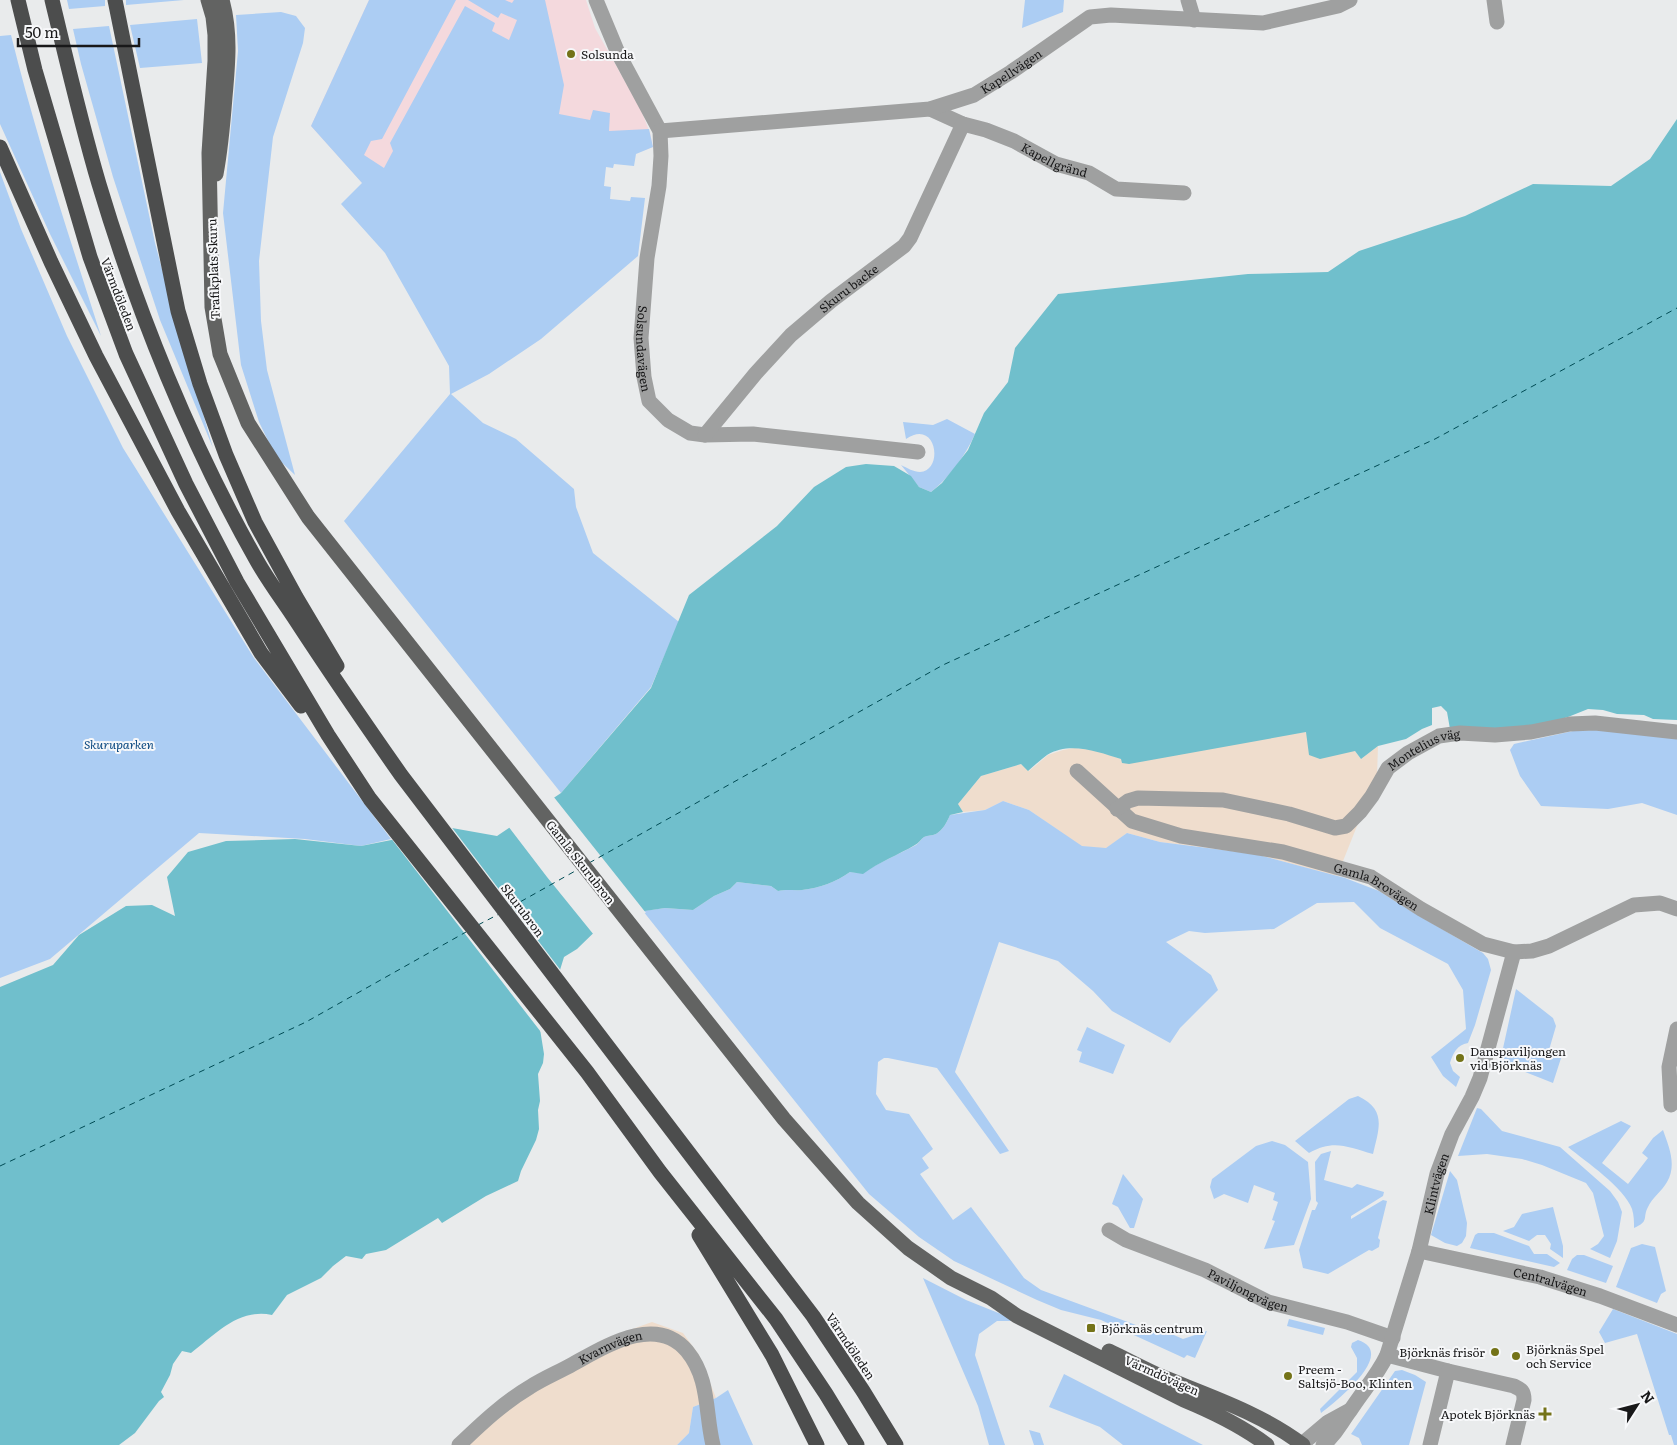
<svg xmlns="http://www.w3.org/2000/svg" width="1677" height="1445" font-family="Literata,serif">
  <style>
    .commercial { fill: #f4d9dd }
    .industrial { fill: #efddcd }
    .green { fill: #accdf3 }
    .water { fill: #70bfcc }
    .pier { fill: #e9ebec }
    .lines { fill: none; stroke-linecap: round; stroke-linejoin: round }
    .ferry { stroke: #004b54; stroke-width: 1; stroke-dasharray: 6 5; stroke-linecap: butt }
    .minor { stroke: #9fa0a0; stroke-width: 15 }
    .major { stroke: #626362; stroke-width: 15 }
    .highway { stroke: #4c4d4d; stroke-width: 15 }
    .poi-dot { fill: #747318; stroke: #f7f8fa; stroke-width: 2 }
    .labels { text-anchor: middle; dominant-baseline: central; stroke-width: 4; stroke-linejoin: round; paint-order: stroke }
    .poi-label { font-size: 12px; fill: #181819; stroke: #f7f8fa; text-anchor: start }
    .street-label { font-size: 12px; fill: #181819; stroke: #f7f8fa }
    .park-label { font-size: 12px; font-style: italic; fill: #0d4a82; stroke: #f7f8fa }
  </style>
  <rect width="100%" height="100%" fill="#e9ebec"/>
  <path class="commercial" d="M369,0H586L595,28L641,110L650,133L653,147L410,236L311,126Z"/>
  <path class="industrial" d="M1306,732L1355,751L1361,759L1378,746L1377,776L1337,876L1255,854L1160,842L1127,833L1106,849L1081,846L1029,810L1003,801L985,810L963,812L958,804L981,776L1021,764L1029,771L1048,755L1063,750L1074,748L1095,750L1121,759Z
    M652,1322L683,1333L699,1355L716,1398L693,1407L689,1433L677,1445H466L539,1374L610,1337Z"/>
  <path class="green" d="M67,0H105V6L69,9Z
    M126,0H184L126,5Z
    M369,0H456L382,139L371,141L364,155L384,168L393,151L390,143L465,6L495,23L492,31L509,40L517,20L501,13L498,18L468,0H505L512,3L514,0H545L564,85L559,114L590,120L593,110L610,113L609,131L649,129L653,147L636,154L634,166L614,164L613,168L606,167L604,186L611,187L610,199L630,201L631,197L645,198L638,256L541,339L489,374L451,394L483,423L516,439L574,489L576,507L593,553L679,622L651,687L561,793L344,521L450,394L449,366L385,253L341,204L362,183L311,126Z
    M1025,0H1064L1063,12L1022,28Z
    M281,12L296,16L305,28L303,43L273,137L259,261L261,321L267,370L295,475L276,457L259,422L241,365L223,213L238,51L236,15Z
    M197,19L202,63L140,68L130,25Z
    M109,26L155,243L173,310L213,448L160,320L113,177L81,64L73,29Z
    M11,35C36,136 69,236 101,336L50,234L0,124V36Z
    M0,172L21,229L67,336L123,448L254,658L391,839L361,846L305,839L199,833L50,959L0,978Z
    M947,419L975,434C965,456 950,477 931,492L919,487L901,465C907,468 914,472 920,472C944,471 937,418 906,439L903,422L933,425Z
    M1613,729L1677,736V815L1642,803L1608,809L1541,806L1520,776L1510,750L1514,744L1573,731Z
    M1003,801L1029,810L1082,846L1106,848L1127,833L1160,842L1255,854L1345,878L1379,891L1404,907L1483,953L1488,959L1491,970L1475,1025L1468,1043C1457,1045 1453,1053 1450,1063L1453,1071L1460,1077L1456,1087L1443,1076L1431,1057L1466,1029L1463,990L1448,964L1380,928L1354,902L1317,903L1274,929L1205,933L1189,931L1166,942L1211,975L1218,990L1180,1028L1170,1043L1112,1011L1093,991L1058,961L999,942L955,1072L1009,1151L1000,1154L937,1068L888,1058H884L878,1062L876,1094L886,1110L909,1114L933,1149L922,1158L929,1168L920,1174L953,1220L971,1207L1024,1278L1041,1290L1155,1332L1160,1329L1183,1339L1207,1331L1195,1358L1187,1355L1184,1358L1101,1320L1061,1310L1037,1300L954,1261L919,1237L869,1194L643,911L665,908L693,910L714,896L730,889L737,882L771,886L778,891C788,889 794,891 802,890C820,888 836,882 850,872L863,873C879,862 898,855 916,845C919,843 921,839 924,837C928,835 932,836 936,834C943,830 947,822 950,815L985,810Z
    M1516,989L1553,1018L1556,1026L1549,1050L1562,1055L1553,1083L1500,1062Z
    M1087,1027L1125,1045L1113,1074L1079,1062L1082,1052L1077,1050Z
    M1358,1096C1387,1110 1379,1128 1373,1154C1347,1147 1334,1139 1309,1153L1295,1141L1349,1099Z
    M1477,1108L1481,1109L1502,1131L1560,1147L1610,1191L1618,1202L1622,1212L1617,1241L1610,1258L1590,1249L1598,1244L1604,1236L1593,1193L1586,1183L1542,1165L1522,1159L1487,1154L1458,1156Z
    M1621,1121L1631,1126L1602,1163L1628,1184L1648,1158L1642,1153L1653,1138L1663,1130C1669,1147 1677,1165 1667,1182C1662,1191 1652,1198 1648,1207C1642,1218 1650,1221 1634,1228C1634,1222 1634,1215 1632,1209C1624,1187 1586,1162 1568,1147Z
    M1272,1141L1285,1145L1308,1162L1311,1199L1294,1245L1264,1249L1275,1221L1272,1220L1278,1202L1273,1200L1275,1193L1254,1185L1248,1203L1224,1194L1214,1199L1210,1187L1212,1179L1256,1146Z
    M1331,1151L1324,1180L1352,1188L1357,1184L1384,1192L1383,1196L1351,1216V1219L1383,1200L1387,1201L1378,1238L1380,1240L1379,1247L1372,1251L1369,1250L1328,1274L1303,1268L1299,1250L1312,1210H1315L1318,1203L1316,1201L1315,1162L1321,1154Z
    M1450,1171L1457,1180L1467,1223L1466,1236L1462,1243L1457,1246L1445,1243L1431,1235Z
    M1123,1174L1143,1199L1134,1228H1130L1118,1207L1112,1204Z
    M1553,1207L1563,1246V1258L1550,1249L1551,1244L1545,1235H1537L1529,1241L1503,1231L1514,1227L1522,1214Z
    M1478,1233H1494L1529,1246L1534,1254H1547L1560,1263L1554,1267L1470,1248L1475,1235Z
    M1642,1244L1655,1247L1666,1291L1661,1294L1657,1303L1616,1287L1631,1248Z
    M1577,1255H1584L1613,1266L1606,1283L1567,1270L1572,1259Z
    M923,1278L966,1300L1006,1316L1013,1321H997L979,1334L975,1355L1005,1445H989L978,1406Z
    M1613,1309L1677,1334V1445H1674L1671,1435H1669L1637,1334L1605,1343L1599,1332Z
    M1289,1319L1325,1328L1323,1335L1287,1326Z
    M1358,1340C1398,1353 1335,1402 1321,1413L1320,1409L1357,1372V1358L1351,1347L1352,1343Z
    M1402,1370L1415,1375L1426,1382L1409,1445H1362L1359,1438L1351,1434L1395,1371Z
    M1064,1374L1203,1445H1123L1100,1427L1049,1407Z
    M728,1390L753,1445H677L689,1433L693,1407L716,1398Z
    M1029,1430L1040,1433L1044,1445H1034Z"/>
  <path class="water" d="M1677,119V720L1653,719L1644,715L1617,714L1603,710L1588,709L1568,717L1526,730L1450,729L1447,712L1441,706L1432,708V725L1422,729L1406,739L1378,746L1361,759L1355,751L1320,759L1309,755L1306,732L1129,764L1122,763L1121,759C1098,752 1070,741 1047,755C1040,760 1034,766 1028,771L1021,764L981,776L958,804L963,812L950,815C947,822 943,830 936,834C932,836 928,835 924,837C921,839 919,843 915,845C898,855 879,862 863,874L850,872C836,882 820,888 802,890C794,891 788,889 778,891L771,886L737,882L730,889L714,896L693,910L665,908L611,916L577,949L564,957L552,996L546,1004L540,1029L544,1054L543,1063L538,1074L540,1101L538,1110L539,1129L536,1140L521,1171L518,1181L486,1196L442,1223L438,1218L386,1250L366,1254L362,1259L346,1256L333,1266L321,1278L287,1295L272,1315C238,1308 215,1335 191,1353L182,1351L173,1364L170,1375L161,1392L164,1397L159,1401L135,1433L119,1445H0V987L53,965L79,935L126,906L152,905L175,916L167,877L188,852L226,841L295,839L361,846L452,828L497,836L561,793L651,688L689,595L777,526L814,487L846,467L866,464L894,466L911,476L919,487L931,492L942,483L968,450L984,413L1008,382L1015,348L1058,294L1248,274L1328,272L1359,251L1465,216L1533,184L1611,186L1650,159Z"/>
  <path class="pier" d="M553,796L646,913L612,919L594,935L547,877L508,826Z
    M450,825L562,972L554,997L542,1016L544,1036L390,837Z"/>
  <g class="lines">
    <path class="ferry" d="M589,863L943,665L1435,439L1677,308
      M511,907L577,870
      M478,925L499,914
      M0,1166L306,1022L466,932"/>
    <g class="minor">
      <path id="s1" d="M596,0L618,53L660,131L661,156L659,186L647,258L641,338L644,377L649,401L668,420L690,433L705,435L753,434L918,452"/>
      <path d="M1188,0L1194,20"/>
      <path d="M1494,0L1497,22"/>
      <path id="s2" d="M930,109L963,124L986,130L1014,141L1056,164L1089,173L1116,189L1184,193"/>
      <path id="s3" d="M660,131L930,109L974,95L1011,72L1090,17L1111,15L1263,23L1338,6L1350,0"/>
      <path id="s4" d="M705,435L756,373L791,335L831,301L904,246L910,238L963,124"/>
      <path id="s5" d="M1077,771L1132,821L1181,836L1283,852L1371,877L1421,909L1483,944L1514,952L1532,951L1549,946L1634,905L1660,903L1677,909"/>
      <path id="s6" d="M1117,809L1128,801L1138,798L1223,800L1289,814L1335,828L1346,826L1360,812L1372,796L1388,768L1408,753L1439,736L1460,733L1495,735L1531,732L1570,724L1595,723L1677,732"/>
      <path d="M1671,1105L1669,1067L1677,1029"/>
      <path id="s7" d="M1109,1230L1126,1240L1205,1270L1268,1302L1347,1322L1393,1338"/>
      <path id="s8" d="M1419,1251L1540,1277L1600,1296L1677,1325"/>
      <path d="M1387,1355L1448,1371"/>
      <path d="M1302,1444L1328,1422L1350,1410"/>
      <path id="s9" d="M459,1445C481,1424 503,1403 530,1387C544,1378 559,1372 573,1364C606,1346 656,1314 687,1351C710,1379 705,1413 713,1445"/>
      <path id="s10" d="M1323,1445C1337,1434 1340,1424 1350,1411C1362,1392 1377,1376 1387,1355L1419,1251L1437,1174L1452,1134L1472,1097L1480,1078L1514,952"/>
      <path d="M1430,1445L1448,1371L1514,1386C1522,1390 1524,1391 1524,1400L1513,1445"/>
    </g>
    <path class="major" d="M208,0L213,17L215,35V61L209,153L212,307L220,354L248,423L308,517L784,1119L858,1203L908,1248L951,1278L991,1298L1017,1316L1184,1400C1213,1412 1242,1426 1267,1445
      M216,174C221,148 223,123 225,97C228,64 231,32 222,0
      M1109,1351C1128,1360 1146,1370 1165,1378C1212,1397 1262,1414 1303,1445"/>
    <path class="highway" d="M18,0L35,70L90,257L126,354L186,484L237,582L328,735L370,799L587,1072L660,1172L776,1319L826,1394L857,1445
      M52,0C67,62 81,123 99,184C137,311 191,445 257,561C269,582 284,602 297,622C331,674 366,725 401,775L813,1316L863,1391L896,1445
      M115,0L178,311L200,384L226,455L255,522L296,597L337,666
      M0,147L51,262L96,356L178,511L261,653L301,706
      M699,1235L772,1355L817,1445"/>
  </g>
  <g class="poi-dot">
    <circle cx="571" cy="54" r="5"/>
    <circle cx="1460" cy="1058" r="5"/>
    <rect x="1086" y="1323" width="10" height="10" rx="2.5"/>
    <circle cx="1495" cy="1352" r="5"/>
    <circle cx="1516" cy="1356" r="5"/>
    <circle cx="1288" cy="1376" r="5"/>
    <path d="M1542.5 1406.5h5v5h5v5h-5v5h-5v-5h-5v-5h5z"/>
  </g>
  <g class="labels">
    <g class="poi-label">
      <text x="581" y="54">Solsunda</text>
      <text x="1470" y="1051">Danspaviljongen<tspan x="1470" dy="14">vid Björknäs</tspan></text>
      <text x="1101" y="1328">Björknäs centrum</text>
      <text x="1526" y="1349">Björknäs Spel<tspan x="1526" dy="14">och Service</tspan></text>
      <text x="1485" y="1352" text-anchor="end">Björknäs frisör</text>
      <text x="1298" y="1369">Preem -<tspan x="1298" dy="14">Saltsjö-Boo, Klinten</tspan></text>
      <text x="1535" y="1414" text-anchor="end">Apotek Björknäs</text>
    </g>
    <g class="street-label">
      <text stroke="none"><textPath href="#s3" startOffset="361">Kapellvägen</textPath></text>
      <text stroke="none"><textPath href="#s2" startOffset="135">Kapellgränd</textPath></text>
      <text transform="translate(213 269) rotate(-92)">Trafikplats Skuru</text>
      <text stroke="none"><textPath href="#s4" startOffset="206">Skuru backe</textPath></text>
      <text transform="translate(119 294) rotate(69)">Värmdöleden</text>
      <text stroke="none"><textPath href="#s1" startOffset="365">Solsundavägen</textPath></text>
      <text stroke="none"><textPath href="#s6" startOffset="349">Montelius väg</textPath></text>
      <text transform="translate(581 862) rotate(52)">Gamla Skurubron</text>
      <text stroke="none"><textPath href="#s5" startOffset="329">Gamla Brovägen</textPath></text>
      <text transform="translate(523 910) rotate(53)">Skurubron</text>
      <text stroke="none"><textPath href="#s10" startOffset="289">Klintvägen</textPath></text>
      <text stroke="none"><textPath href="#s8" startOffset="135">Centralvägen</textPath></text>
      <text stroke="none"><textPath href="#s7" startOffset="152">Paviljongvägen</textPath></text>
      <text transform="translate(851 1346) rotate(56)">Värmdöleden</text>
      <text stroke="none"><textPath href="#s9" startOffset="182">Kvarnvägen</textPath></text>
      <text transform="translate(1162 1375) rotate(24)">Värmdövägen</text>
    </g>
    <g class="park-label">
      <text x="119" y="744">Skuruparken</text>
    </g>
  </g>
  <g transform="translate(1637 1405) rotate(54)" stroke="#f7f8fa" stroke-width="4" paint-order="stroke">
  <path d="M0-4L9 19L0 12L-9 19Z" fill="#181819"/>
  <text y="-8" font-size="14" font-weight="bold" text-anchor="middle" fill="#181819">N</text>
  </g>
  <path d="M18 38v8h121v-8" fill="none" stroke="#181819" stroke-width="2.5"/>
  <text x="25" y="38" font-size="15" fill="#181819" stroke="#f7f8fa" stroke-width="4" paint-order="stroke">50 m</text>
</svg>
